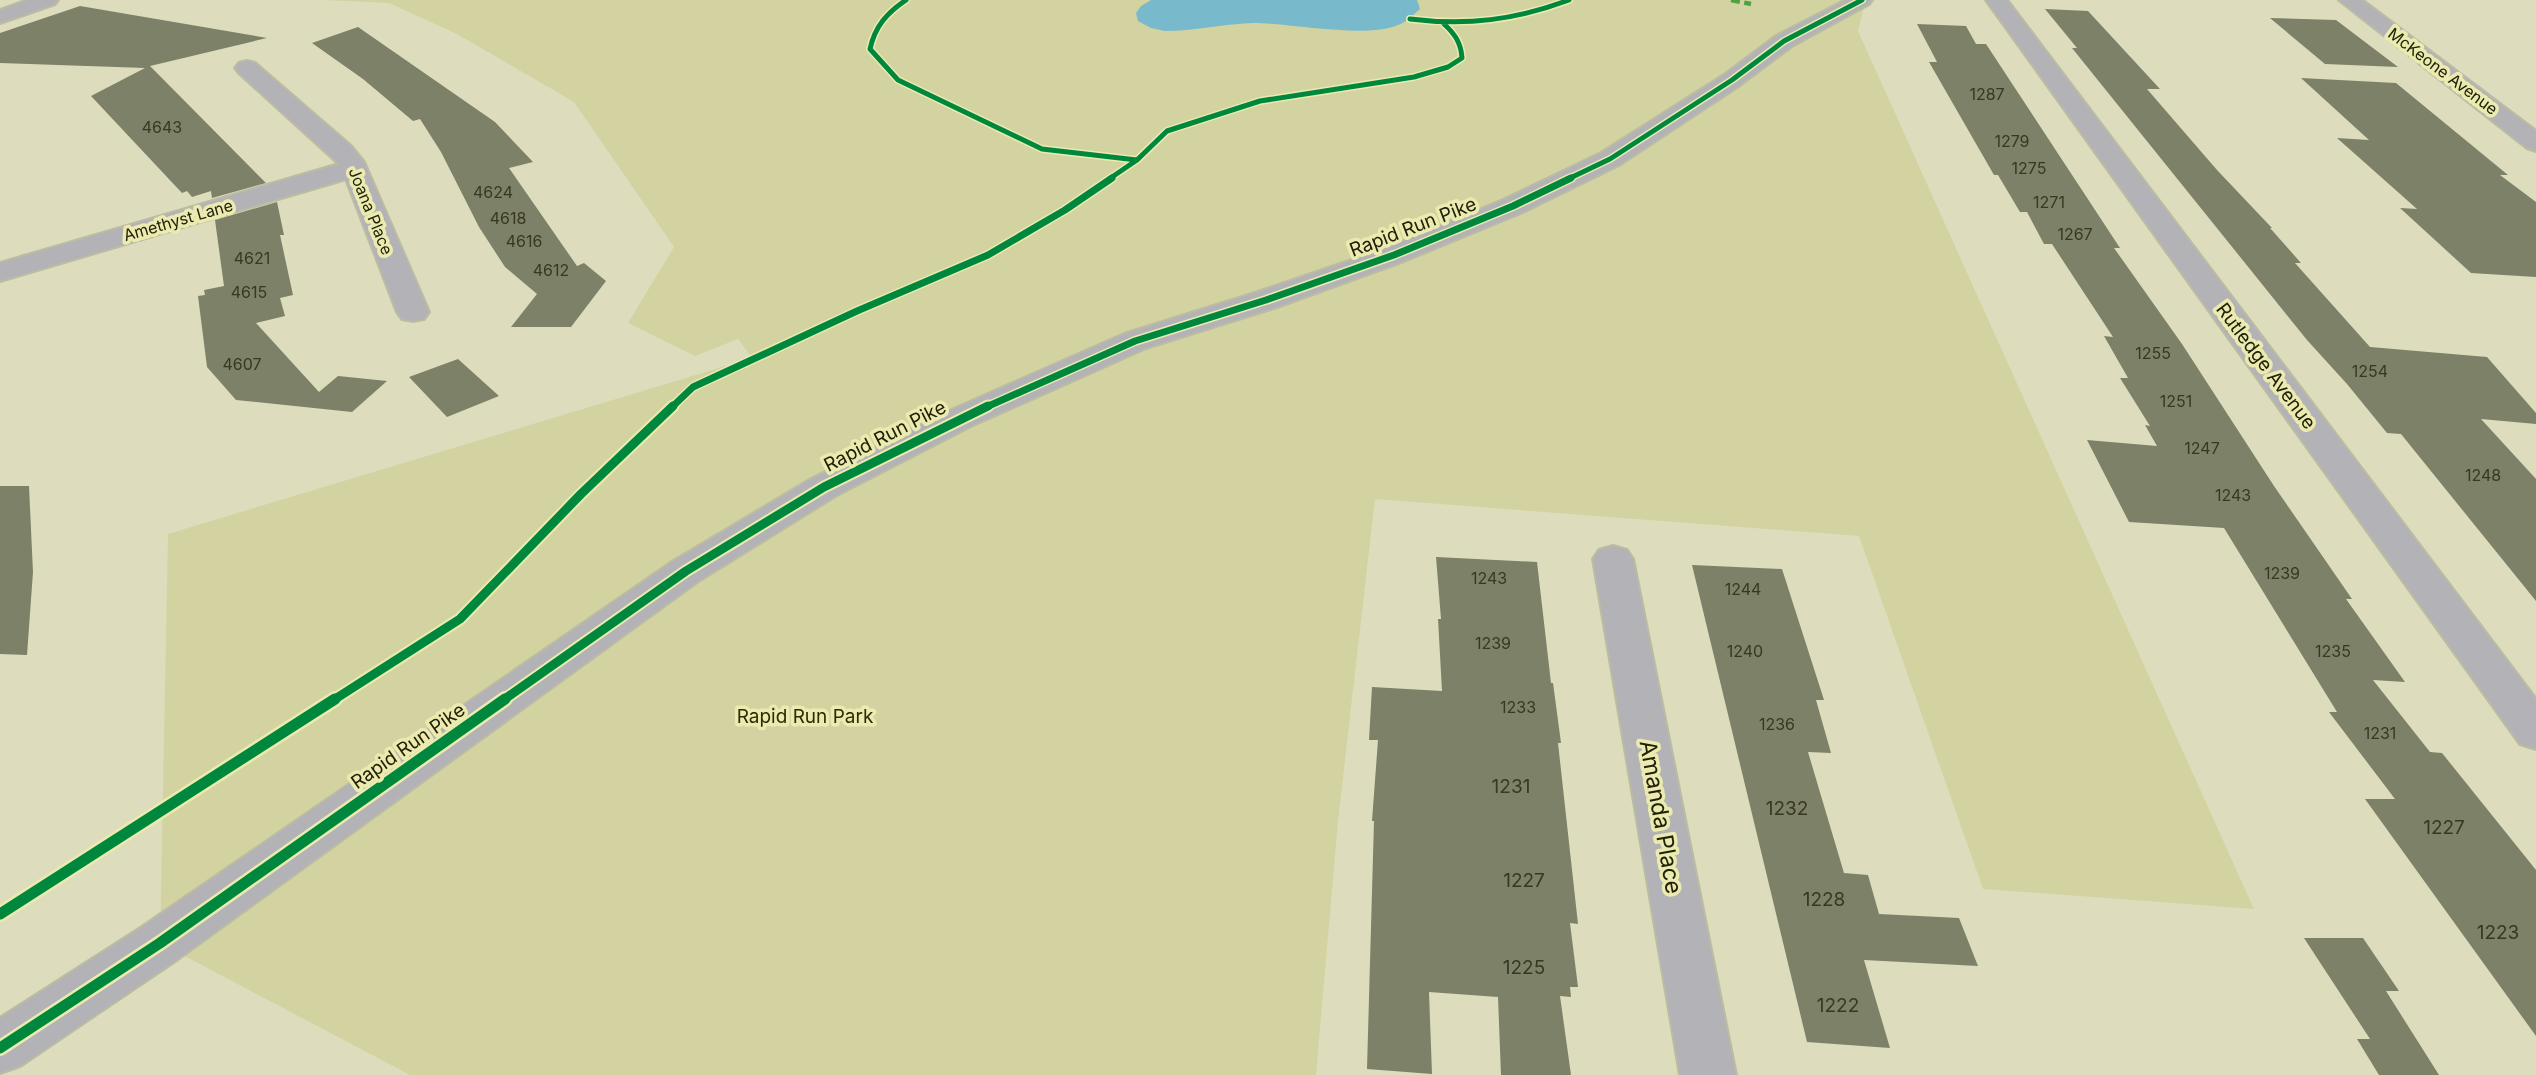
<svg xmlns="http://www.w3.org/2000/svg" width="2536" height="1075" font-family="Inter,sans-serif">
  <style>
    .green { fill: #d3d3a1 }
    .water { fill: #78bacc }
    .building { fill: #7d8168 }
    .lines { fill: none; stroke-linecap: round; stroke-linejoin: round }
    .minor-casing { stroke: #bcbca3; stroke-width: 4 }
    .tertiary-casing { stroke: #bcbca3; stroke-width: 4 }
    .minor { fill: #b3b2b7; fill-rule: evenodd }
    .tertiary { fill: #b3b2b7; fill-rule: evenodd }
    .quiet { stroke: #50a23e; stroke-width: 4.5; stroke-dasharray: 9 4.5; stroke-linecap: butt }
    .cycleway-far3-casing { stroke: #ebebaf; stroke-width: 8 }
    .cycleway-far2-casing { stroke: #ebebaf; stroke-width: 10 }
    .cycleway-far1-casing { stroke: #ebebaf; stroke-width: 13 }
    .cycleway-casing { stroke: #ebebaf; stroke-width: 16 }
    .cycleway-far3 { stroke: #00873e; stroke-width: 5 }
    .cycleway-far2 { stroke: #00873e; stroke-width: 7 }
    .cycleway-far1 { stroke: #00873e; stroke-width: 9 }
    .cycleway { stroke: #00873e; stroke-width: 11 }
    .labels { text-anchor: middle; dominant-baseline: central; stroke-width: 7; stroke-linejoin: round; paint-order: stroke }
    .far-street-label { font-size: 16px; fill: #212009; stroke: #ebebaf }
    .number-label { font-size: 16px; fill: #383821 }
    .street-label { font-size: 19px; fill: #212009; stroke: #ebebaf }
    .park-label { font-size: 19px; fill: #2c2b06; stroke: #ebebaf }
    .near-number-label { font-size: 19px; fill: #383821 }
    .near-street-label { font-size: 23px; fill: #212009; stroke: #ebebaf }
  </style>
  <rect width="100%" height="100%" fill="#ddddbd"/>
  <path class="green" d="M320,0H1866L1858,31L2254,909L1983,889L1859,536L1375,499L1338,821L1316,1075H410L160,943L168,534L752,358L738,339L695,356L628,323L674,247L574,102L457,34L389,3Z"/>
  <path class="water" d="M1151,0H1417L1420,9C1413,15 1407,22 1398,25C1365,39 1290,23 1252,23C1222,24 1194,31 1165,31L1151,28L1138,21L1136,13L1141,6Z"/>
  <path class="building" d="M80,6L267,38L150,66L266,183L212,198L211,191L192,197L187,191L182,193L91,96L145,68L0,63V33Z
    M2045,9L2088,11L2160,89H2147L2217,170L2272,228H2270L2301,263H2295L2370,347L2487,357L2536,413V424L2481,419L2536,479V601L2401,434L2387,433L2347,384L2307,340L2072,48H2077Z
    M2270,18L2336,20L2398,67L2325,64Z
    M1917,24L1966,26L1976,44H1986L2120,248H2114L2182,344L2274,486L2352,599H2346L2405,682L2373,680L2430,752L2442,753L2536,870V1036L2365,799H2395L2329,712H2337L2224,528L2129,522L2087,440L2157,446L2145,425L2150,426L2120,378H2128L2104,336L2113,337L2052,244H2044L2027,212H2020L1998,175H1994L1929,62H1937Z
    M358,27L495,122L533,162L509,168L577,266L584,263L606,281L571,327H511L537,294L505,267L479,227L441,152L420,119L413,121L363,79L312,43Z
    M2301,78L2396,83L2508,175H2500L2536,202V277L2471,273L2400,208L2417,209L2337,138L2369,140Z
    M277,202L284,235H280L293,295L280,298L285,316L256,323L319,392L338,376L387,381L352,412L236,400L207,367L198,296L205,295L204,290L224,286L215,220Z
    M458,359L499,396L447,417L409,377Z
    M0,486H29L33,572L27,655L0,654Z
    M1436,557L1537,562L1551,683H1553L1561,743H1558L1578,924L1570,923L1578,987H1570L1571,997L1560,996L1571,1075H1501L1498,997L1429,992L1432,1074L1367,1069L1374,821H1372L1378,740H1369L1372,687L1442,691L1438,619H1441Z
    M1692,565L1782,569L1824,700H1816L1831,753L1808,752L1844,873L1868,875L1879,914L1959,918L1978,966L1864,960L1890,1048L1807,1042Z
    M2304,938H2363L2399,991H2386L2439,1075H2379L2357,1039H2370Z"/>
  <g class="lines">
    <g class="minor-casing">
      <path id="minor" d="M28,0H58L55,4L0,23V10Z
        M1986,0H2007L2536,699V749L2520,744Z
        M2339,0H2362L2536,131V151L2527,148Z
        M247,61L255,63L351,146L364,162L429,312L424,319L413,321L402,319L397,312L346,179L0,281V263L339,164L239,73L235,68L239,63Z
        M1613,546L1627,550L1633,559L1736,1075H1680L1593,559L1599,550Z"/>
    </g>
    <g class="tertiary-casing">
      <path id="tertiary" d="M1846,0H1872L1869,4L1792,46L1740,85L1619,165L1523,212L1404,261L1277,307L1146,348L971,426L837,495L700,580L178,959L20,1066L0,1073V1018L142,927L672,562L811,479L947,412L1124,334L1255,293L1384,249L1503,200L1601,153L1724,75L1776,36Z"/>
    </g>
    <use href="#minor" class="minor"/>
    <use href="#tertiary" class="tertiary"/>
    <path class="quiet" d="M1731,0L1751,4"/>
    <g class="cycleway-far3-casing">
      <path id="cycleway-far3" d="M906,0C887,13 875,26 870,49L898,80L1042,149L1137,160
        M1410,19C1466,26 1516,20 1569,0
        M1109,179L1137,160L1167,131L1260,101L1414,77L1448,67L1462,58C1461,43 1455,34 1444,24
        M1568,179L1610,159L1732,80L1784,41L1862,0"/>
    </g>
    <g class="cycleway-far2-casing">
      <path id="cycleway-far2" d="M671,408L693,387L857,311L988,255L1065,210L1112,178
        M984,408L1135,341L1266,300L1394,255L1513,206L1571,178"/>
    </g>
    <g class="cycleway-far1-casing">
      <path id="cycleway-far1" d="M332,701L460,619L581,494L673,406
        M502,701L686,571L824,487L988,406"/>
    </g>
    <g class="cycleway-casing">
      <path id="cycleway" d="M0,914L335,699
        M0,1048L160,943L505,699"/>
    </g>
    <use href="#cycleway-far3" class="cycleway-far3"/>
    <use href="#cycleway-far2" class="cycleway-far2"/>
    <use href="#cycleway-far1" class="cycleway-far1"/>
    <use href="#cycleway" class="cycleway"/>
  </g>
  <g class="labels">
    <g class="far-street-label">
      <text transform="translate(2443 71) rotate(37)">McKeone Avenue</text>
      <text transform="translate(371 211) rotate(68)">Joana Place</text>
      <text transform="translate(178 220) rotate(-16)">Amethyst Lane</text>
    </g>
    <g class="number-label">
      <text x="1987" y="94">1287</text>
      <text x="162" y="127">4643</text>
      <text x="2012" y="141">1279</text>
      <text x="2029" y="168">1275</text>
      <text x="493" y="192">4624</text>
      <text x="2049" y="202">1271</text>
      <text x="508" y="218">4618</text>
      <text x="2075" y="234">1267</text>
      <text x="524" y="241">4616</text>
      <text x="252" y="258">4621</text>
      <text x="551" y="270">4612</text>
      <text x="249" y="292">4615</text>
      <text x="2153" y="353">1255</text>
      <text x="242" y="364">4607</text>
      <text x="2370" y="371">1254</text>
      <text x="2176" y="401">1251</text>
      <text x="2202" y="448">1247</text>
      <text x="2483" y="475">1248</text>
      <text x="2233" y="495">1243</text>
      <text x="2282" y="573">1239</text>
      <text x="1489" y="578">1243</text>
      <text x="1743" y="589">1244</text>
      <text x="1493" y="643">1239</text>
      <text x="1745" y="651">1240</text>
      <text x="2333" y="651">1235</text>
      <text x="1518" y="707">1233</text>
      <text x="1777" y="724">1236</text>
      <text x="2380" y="733">1231</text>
    </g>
    <g class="street-label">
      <text transform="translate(1413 227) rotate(-21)">Rapid Run Pike</text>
      <text transform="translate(2266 366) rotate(53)">Rutledge Avenue</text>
      <text transform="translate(885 436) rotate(-27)">Rapid Run Pike</text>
      <text transform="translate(408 746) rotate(-35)">Rapid Run Pike</text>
    </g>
    <g class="park-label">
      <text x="805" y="716">Rapid Run Park</text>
    </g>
    <g class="near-number-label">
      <text x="1511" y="786">1231</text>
      <text x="1787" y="808">1232</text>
      <text x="2444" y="827">1227</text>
      <text x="1524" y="880">1227</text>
      <text x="1824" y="899">1228</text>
      <text x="2498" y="932">1223</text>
      <text x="1524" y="967">1225</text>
      <text x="1838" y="1005">1222</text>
    </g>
    <g class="near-street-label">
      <text transform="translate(1661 817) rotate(80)">Amanda Place</text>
    </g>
  </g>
</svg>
